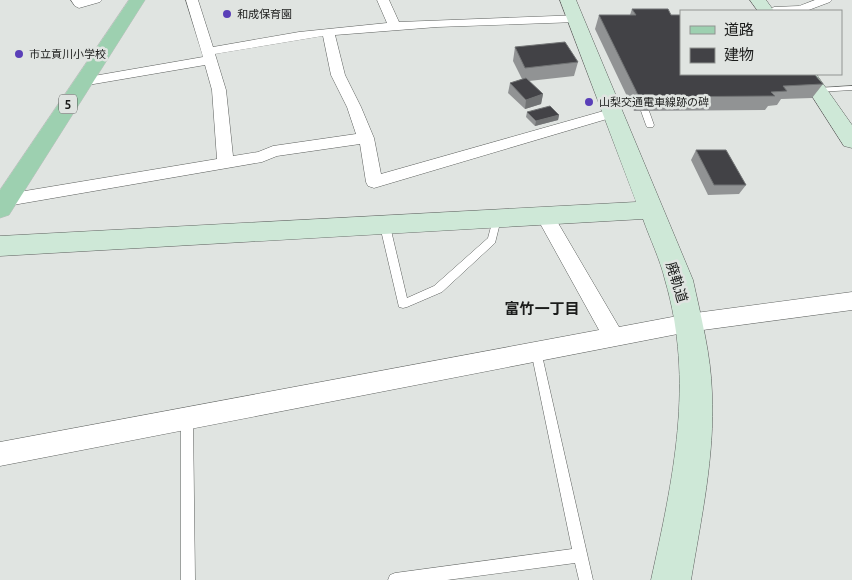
<svg xmlns="http://www.w3.org/2000/svg" width="852" height="580" font-family="Ubuntu,'Noto Sans JP',sans-serif">
  <style>
    .lines { fill: none; stroke-linecap: round; stroke-linejoin: round }
    .lane-casing { stroke: #5d605e; stroke-width: 1 }
    .street-casing { stroke: #5d605e; stroke-width: 1 }
    .secondary-casing { stroke: #5d605e; stroke-width: 1 }
    .primary-casing { stroke: #bfbfbf; stroke-width: 1 }
    .lane { fill: #fff; fill-rule: evenodd }
    .street { fill: #fff; fill-rule: evenodd }
    .secondary { fill: #cee8d7; fill-rule: evenodd }
    .primary { fill: #9dd0b0; fill-rule: evenodd }
    .wall { fill: #919394 }
    .shaded-wall { fill: #717374 }
    .building { fill: #424246; stroke: #717374 }
    .poi-dot { fill: #5a3fb8; stroke: #e0e4e1; stroke-width: 2 }
    .labels { text-anchor: middle; dominant-baseline: central; stroke-width: 5; stroke-linejoin: round; paint-order: stroke }
    .far-poi-label { font-size: 11px; fill: #1b1c1b; stroke: #e0e4e1; text-anchor: start }
    .shield { fill: #e0e4e1; stroke: #565856; stroke-width: 1 }
    .shield-label { font-size: 12px; font-weight: bold; fill: #1b1c1b }
    .street-label { font-size: 14px; fill: #1b1c1b; stroke: #e0e4e1 }
    .neighbourhood-label { font-size: 15px; font-weight: bold; fill: #1b1c1b; stroke: #e0e4e1 }
  </style>
  <rect width="100%" height="100%" fill="#e0e4e1"/>
  <g class="lines">
    <g class="lane-casing">
      <path id="lane" d="M852,86V90L818,92L814,90L818,88Z
        M642,109H645L649,111L654,125L653,127H647L646,125L641,111Z
        M497,216L501,219L495,243L442,292L407,307L403,308L399,307L380,226L382,224H388L390,226L407,298L434,286L488,238L493,219Z
        M536,346L540,348L541,351L593,580H579L575,563L447,580H388L390,575L395,573L572,549L531,351L532,348Z
        M187,412L191,414L193,418L195,580H181V418L183,414Z"/>
    </g>
    <g class="street-casing">
      <path id="street" d="M71,0H102L100,2L79,8L75,6Z
        M186,0H198L213,47L299,32L387,23L377,0H389L399,22L581,15L583,18L581,21L577,22L437,27L335,35L345,75L361,107L374,138L381,174L607,110H617L619,113L617,116L374,188L368,186L366,182L360,144L277,156L262,162L7,206L1,204V196L7,194L217,159L212,90L205,65L82,86L75,82L82,78L203,57ZM323,36L331,75L347,107L356,134L273,146L258,152L233,156L226,90L215,54Z
        M815,0H832L830,2L806,11H768L774,7L799,6Z
        M545,209L551,211L619,327L688,314L852,292V310L688,332L0,466V442L599,330L536,216L539,211Z"/>
    </g>
    <g class="secondary-casing">
      <path id="secondary" d="M560,0H576L693,280C701,317 711,355 712,393C715,456 701,519 691,580H651C673,479 695,382 665,280C660,259 650,239 643,219L0,256V236L636,202Z
        M750,0H766L774,11H758Z
        M798,74H816L852,125V148L844,146Z"/>
    </g>
    <g class="primary-casing">
      <path id="primary" d="M129,0H145L9,215L0,218V190Z"/>
    </g>
    <use href="#lane" class="lane"/>
    <use href="#street" class="street"/>
    <use href="#secondary" class="secondary"/>
    <use href="#primary" class="primary"/>
  </g>
  <path class="wall" d="M632,9L671,15L823,84L812,98L781,99L777,105L768,106L765,110L634,111L595,29L599,15H630Z
    M515,47L578,62L574,76L529,81L543,94L541,104L525,109L508,93L510,83L522,79L513,61Z
    M527,112L559,115L558,120L535,126L526,117Z
    M696,150L746,185L739,194L708,195L691,160Z"/>
  <path class="shaded-wall" d="M543,94L541,104L525,109L526,100Z
    M559,115L558,120L535,126L536,121Z"/>
  <path class="building" d="M632,9H668L671,15H681V74H814L823,84L783,86L787,91L771,92L775,96L639,97L599,15H636Z
    M565,42L578,62L525,68L515,47Z
    M526,78L543,94L526,100L510,83Z
    M550,106L559,115L536,121L527,112Z
    M696,150H726L746,185H714Z"/>
  <g class="poi-dot">
    <circle cx="227" cy="14" r="5"/>
    <circle cx="19" cy="54" r="5"/>
    <circle cx="589" cy="102" r="5"/>
  </g>
  <g class="labels">
    <g class="far-poi-label">
      <text x="237" y="14">和成保育園</text>
      <text x="29" y="54">市立貢川小学校</text>
      <text x="599" y="102">山梨交通電車線跡の碑</text>
    </g>
    <rect class="shield" x="59" y="94.5" width="18" height="19" rx="4"/>
    <g class="shield-label">
      <text x="68" y="104">5</text>
    </g>
    <g class="street-label">
      <text transform="translate(677 282) rotate(73)">廃軌道</text>
    </g>
    <g class="neighbourhood-label">
      <text x="542" y="308">富竹一丁目</text>
    </g>
  </g>
  <rect x="680" y="10" width="162" height="65" fill="#e0e4e1" stroke="#919492"/>
  <rect x="690" y="26" width="25" height="8" fill="#9dd0b0" stroke="#919492"/>
  <text x="724" y="35" font-size="15" fill="#1b1c1b">道路</text>
  <rect x="690" y="48" width="25" height="15" fill="#424246" stroke="#919492"/>
  <text x="724" y="60" font-size="15" fill="#1b1c1b">建物</text>
</svg>
